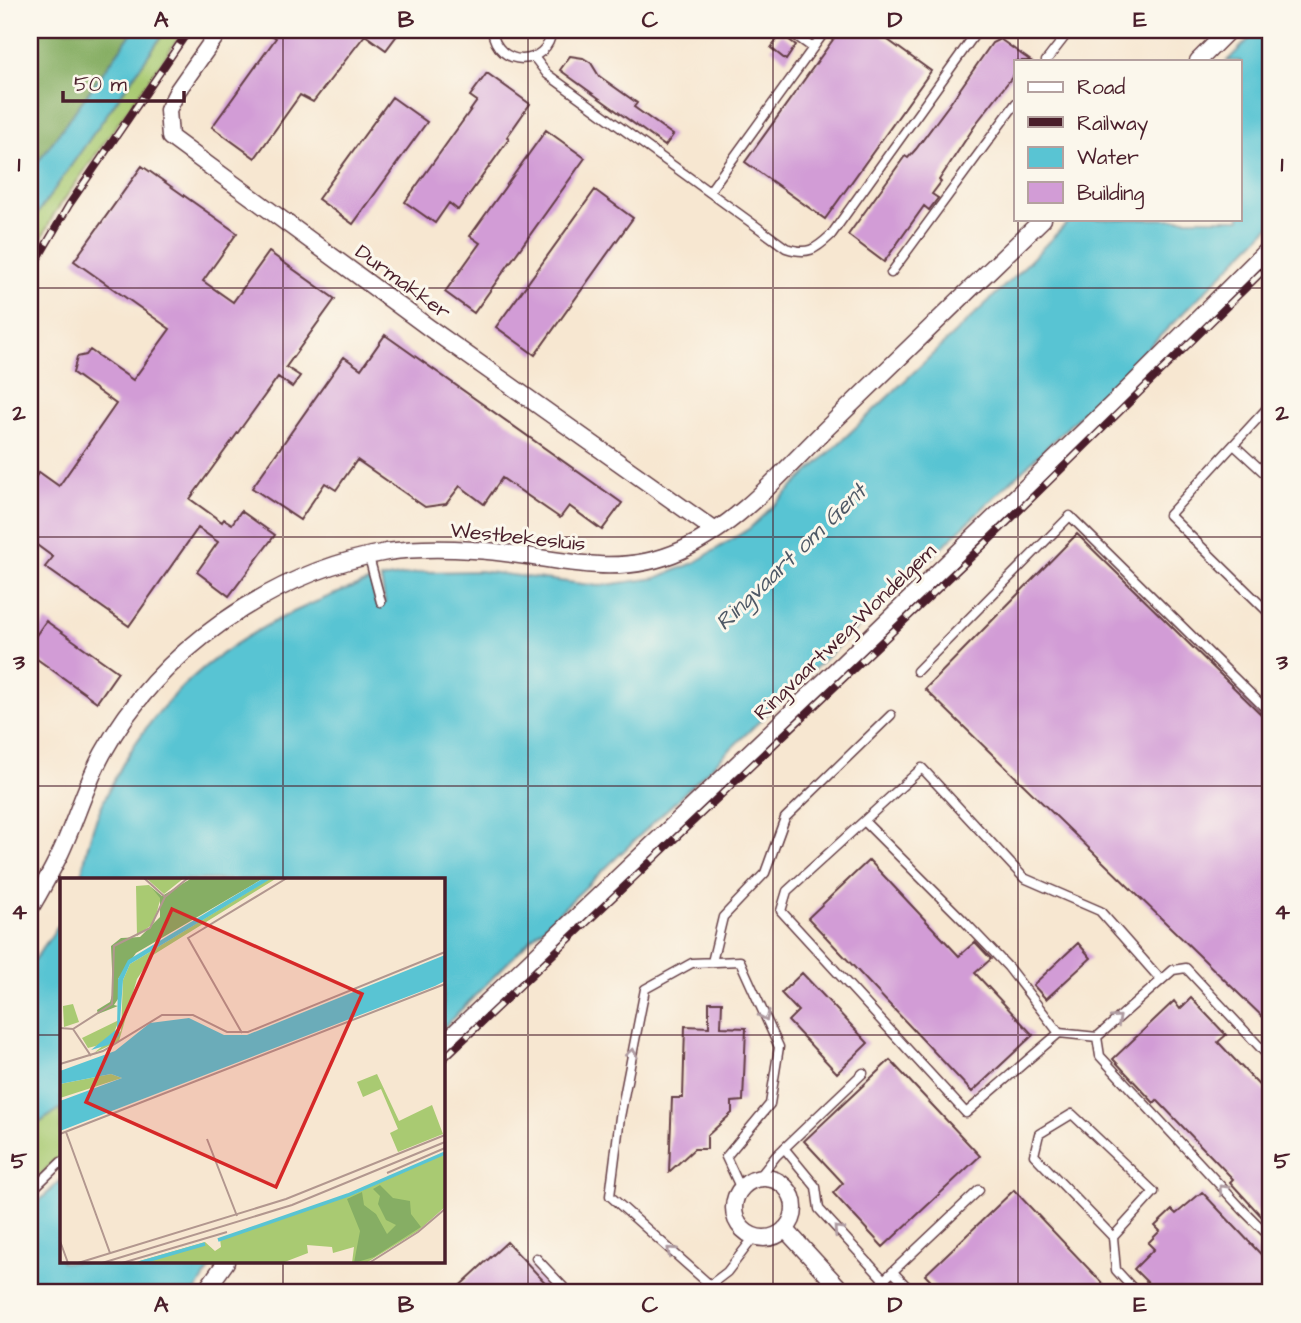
<svg xmlns="http://www.w3.org/2000/svg" width="1301" height="1323" font-family="'Architects Daughter',sans-serif">
  <style>
    .green { fill: #a9ca72; stroke: #7a744e; stroke-width: 2 }
    .forest { fill: #86ae64; stroke: #686648; stroke-width: 2 }
    .water { fill: #59c4d3; stroke: #52727f; stroke-width: 2 }
    .building { fill: #d29cd6 }
    .lines { fill: none; stroke-linecap: round; stroke-linejoin: round }
    .lane-casing { stroke: #643d44; stroke-width: 11 }
    .street-casing { stroke: #643d44; stroke-width: 19 }
    .lane { stroke: #fff; stroke-width: 8 }
    .street { stroke: #fff; stroke-width: 16 }
    .rail-casing { stroke: #4a1f2b; stroke-width: 8 }
    .rail { stroke: #fbf7ec; stroke-width: 5; stroke-dasharray: 16; stroke-linecap: butt }
    .oneway { stroke: #ae9aa0 }
    .grid { fill: none; stroke: #4a1f2b; stroke-width: 2; stroke-opacity: 0.55 }
    .labels { text-anchor: middle; dominant-baseline: central; stroke-width: 6; stroke-linejoin: round; paint-order: stroke }
    .street-label { font-size: 21px; fill: #4a1f2b; stroke: #fbf7ec }
    .water-label { font-size: 23px; font-style: italic; fill: #4f5966; stroke: #fbf7ec }
    .inset-river { fill: none; stroke: #59c4d3; stroke-width: 3.5 }
    .inset-road { fill: none; stroke: #b2978f; stroke-width: 2 }
    .view { fill: #d62828; fill-opacity: 0.15; stroke: #d62828; stroke-width: 3.5 }
    .inset-edge { fill: none; stroke: #4a1f2b; stroke-width: 3.5 }
    .neatline { fill: none; stroke: #4a1f2b; stroke-width: 2.5 }
    .grid-label { font-size: 23px; text-anchor: middle; font-weight: bold; fill: #4a1f2b }
  </style>
  <rect width="100%" height="100%" fill="#fbf7ec"/>
  <filter id="ink" filterUnits="userSpaceOnUse"><feTurbulence type="fractalNoise" baseFrequency=".0143" numOctaves="2"/><feDisplacementMap in="SourceGraphic" scale="14" xChannelSelector="R" yChannelSelector="G"/><feConvolveMatrix kernelMatrix="1 2 1 2 8 2 1 2 1" color-interpolation-filters="sRGB"/></filter>
  <filter id="wash" filterUnits="userSpaceOnUse"><feTurbulence type="fractalNoise" baseFrequency=".00686" numOctaves="4" result="noise"/><feDisplacementMap in="SourceGraphic" scale="28" xChannelSelector="R" yChannelSelector="G"/><feGaussianBlur stdDeviation="1.57" result="paint"/><feColorMatrix in="noise" values="0 0 0 0 0 0 0 0 0 0 0 0 0 0 0 0 0 1.4 0 .05"/><feComposite in="paint" operator="in"/></filter>
  <g filter="url(#wash)">
    <rect width="100%" height="100%" fill="#f7e7d1"/>
    <path class="green" d="M166,30H184L54,214L30,262V224Z
      M61,1108V1155L30,1185V1129Z"/>
    <path class="forest" d="M30,30H134L30,173Z"/>
    <path class="water" d="M134,30H166L30,224V173Z
      M1258,30H1271V225L1093,403L527,943L443,1028V880H79C83,870 85,860 87,850C92,827 103,801 114,780C170,671 259,619 371,581L376,603L385,602L381,579L423,572L480,571L599,586L656,578L694,563L750,528L1016,275L1071,219H1240V61H1227Z
      M61,922V1108L30,1129V966Z
      M61,1180V1262H215L194,1293H30V1210Z"/>
    <g id="blocks">
      <path class="building" d="M265,30H401L386,50L365,35L313,102L300,95L255,158L212,127L276,38Z
        M840,30H874L931,71L825,219L745,162Z
        M781,34L796,45L786,60L771,48Z
        M1000,39L1031,61H1016V72L978,121L939,180L941,182L932,194L938,198L929,210L924,206L884,262L848,235L905,156L908,158L916,149L951,102L992,43Z
        M570,56L583,58L591,63L599,76L637,103L634,107L673,135L665,146L560,70Z
        M487,73L530,104L507,137L509,139L458,210L449,203L435,223L405,202L477,101L470,96Z
        M392,97L427,122L353,224L318,199Z
        M546,130L585,158L474,313L445,292L480,243L470,236Z
        M142,166L237,233L203,281L233,302L269,252L335,299L286,367L300,376L292,387L278,377L190,499L222,522L224,519L232,524L241,511L275,535L229,596L197,572L218,542L198,528L129,626L45,567L53,557L30,540V485L39,472L59,486L116,404L73,373L77,357L86,355L90,350L133,380L170,329L74,261Z
        M595,190L633,218L535,355L496,327Z
        M385,335L622,503L602,530L569,506L560,518L502,478L484,504L460,486L446,504L425,507L357,460L336,490L325,483L300,520L252,488L344,357L361,369Z
        M1077,534L1271,724V1025L925,689Z
        M46,621L118,672L97,702L30,654V644Z
        M869,860L959,956L975,942L991,959L975,973L1033,1035L972,1092L808,918Z
        M1078,943L1091,958L1046,999L1033,985Z
        M802,973L868,1043L837,1073L788,1021L798,1011L781,993Z
        M1191,998L1226,1035L1218,1042L1271,1098V1210L1263,1218L1230,1182L1233,1179L1157,1100L1154,1103L1113,1059L1174,1001L1180,1009Z
        M709,1002H722L721,1027L746,1028L743,1101L732,1102V1113L707,1136V1149H694L669,1172L672,1098H683L685,1026L709,1027Z
        M890,1060L980,1156L883,1247L833,1193L843,1183L804,1141Z
        M1014,1190L1105,1286L1097,1293H942L925,1275Z
        M1202,1192L1271,1265V1293H1158L1134,1269L1154,1249L1148,1243L1160,1231L1155,1226L1172,1210L1176,1214Z
        M507,1242L555,1293H452Z"/>
    </g>
  </g>
  <g filter="url(#ink)">
    <use href="#blocks" fill-opacity="0" stroke="#643d44" stroke-width="2"/>
    <g class="lines">
      <g class="lane-casing">
        <path id="lane" d="M492,30C497,69 548,68 552,30
          M788,30L813,48
          M534,57L547,74L786,248C808,255 815,250 831,235L978,30
          M1046,61L1070,30
          M709,192L826,30
          M891,273L1016,103
          M1271,404L1169,515L1271,615
          M1234,445L1271,479
          M369,557L381,602
          M917,671L1070,516L1271,714
          M864,821L964,921L1008,967L1059,1033
          M712,962L723,917L765,873L785,818L891,715
          M1097,1037L1059,1033L966,1113L781,911L787,891L922,768L1024,878L1100,911L1161,980
          M1271,1059L1186,968L1173,970L1097,1037L1100,1056L1243,1210L1271,1238
          M784,1148L816,1187L819,1209L884,1280
          M758,1179L776,1156L863,1073
          M741,1189L726,1157L770,1104L779,1047L740,961L692,963L645,989L620,1117L610,1196L710,1285L727,1272L754,1237
          M30,1192L61,1162
          M1113,1237L1154,1192L1072,1114L1039,1134L1034,1155L1113,1237L1116,1270L1137,1293
          M536,1258L569,1293
          M893,1272L913,1293
          M870,1293L979,1190"/>
      </g>
      <g class="street-casing">
        <path id="street" d="M220,30L178,90L168,110L170,137L428,327L714,530
          M1198,61L1229,30
          M30,909C40,892 50,874 59,856C75,823 85,786 103,753C159,651 272,572 387,552C414,548 445,548 473,550C545,553 610,583 682,550C739,524 784,470 828,427C900,357 971,288 1043,219
          M443,1044L834,672L1133,384L1271,246
          M734 1208a30 30 0 1 1 60 0a30 30 0 1 1-60 0Z
          M785,1229L844,1293
          M204,1293L226,1262"/>
      </g>
      <use href="#lane" class="lane"/>
      <use href="#street" class="street"/>
      <g class="rail-casing">
        <path id="rail" d="M30,272L69,205L189,30
          M443,1059L989,540L1271,263"/>
      </g>
      <use href="#rail" class="rail"/>
    </g>
    <defs><path id="oneway-chevron" d="M-2-3.5L2.5 0L-2 3.5" fill="none" stroke-width="1.6" stroke-linecap="round" stroke-linejoin="round" transform="scale(1.75)"/></defs>
    <g class="oneway">
      <use href="#oneway-chevron" transform="translate(765 1016) rotate(66)"/>
      <use href="#oneway-chevron" transform="translate(1117 1019) rotate(-42)"/>
      <use href="#oneway-chevron" transform="translate(632 1053) rotate(-79)"/>
      <use href="#oneway-chevron" transform="translate(1223 1189) rotate(-133)"/>
      <use href="#oneway-chevron" transform="translate(838 1230) rotate(-133)"/>
      <use href="#oneway-chevron" transform="translate(671 1251) rotate(-138)"/>
    </g>
  </g>
  <path class="grid" d="M283,30V880M528,30V1293M773,30V1293M1018,30V61M1018,219V1293M30,288H1271M30,537H1271M30,786H1271M30,1035H61M443,1035H1271M283,1262V1293"/>
  <g class="labels">
    <g class="street-label">
      <text transform="translate(403 282) rotate(36)">Durmakker</text>
      <text transform="translate(518 537) rotate(6)">Westbekesluis</text>
      <text transform="translate(845 632) rotate(-44)">Ringvaartweg-Wondelgem</text>
    </g>
    <g class="water-label">
      <text transform="translate(791 557) rotate(-44)">Ringvaart om Gent</text>
    </g>
  </g>
  <g transform="translate(60 878)">
    <rect width="385" height="385" fill="#f7e7d1"/>
    <path d="M86,0H124L104,16ZM211,0H217L93,77L77,101L59,163L34,175L61,153L63,102L70,86ZM89,7L101,20L99,26L94,45L77,58L76,8ZM13,126L19,144L4,149L3,128ZM59,142L54,155L43,166L28,170L22,160ZM51,196L62,200L0,220V206ZM317,196L339,243L372,227L383,256L338,274L330,255L338,251L321,211L303,219L297,204ZM385,276V329L358,353L306,385H292L294,369L273,375L272,369L247,367L248,375L222,385H73L145,364L155,373L161,369L160,361L296,315Z" fill="#a9ca72"/>
    <path d="M132,0H204L76,75L58,101V121L54,127L58,128L38,136L37,132L50,124L53,114L51,68L61,60L80,59L100,39V20L90,8L102,18ZM320,307L333,320L350,323L351,336L361,349L314,379L294,385L300,353L287,321L302,314L304,327L316,336L327,356L336,347L326,342L318,326L320,318L313,311Z" fill="#86ae64"/>
    <path d="M204,0H212L70,86L63,102L59,158L48,167L31,172L57,151L58,101L68,82ZM385,77V103L375,108L0,253V223L62,200L51,196L0,206V193L55,173L90,145L129,140L164,157H187Z" fill="#59c4d3"/>
    <path class="inset-river" d="M158,362L288,317L385,275M79,385L145,366"/>
    <path class="inset-road" d="M84,0L105,19M0,150L13,151L52,126L54,68L90,50L105,19L128,0M13,151L31,178M182,155L128,60L227,0M0,186L43,173L102,137H133L167,154H188L385,74M6,254L50,375M0,256L385,106M147,261L177,338M327,295L385,270M0,363L8,385M18,385L226,321L385,257M42,385L232,327L385,264M62,385L167,354M309,385L358,354L385,331"/>
    <path class="view" d="M112,31L302,116L216,309L26,224Z"/>
    <rect width="385" height="385" class="inset-edge"/>
  </g>
  <rect width="1301" height="1323" fill="none" stroke="#fbf7ec" stroke-width="77"/>
  <rect x="1014" y="60" width="228" height="161" fill="#fbf7ec" stroke="#b4a19f" stroke-width="2"/>
  <rect x="1028" y="82" width="35" height="10" fill="#ffffff" stroke="#b4a19f" stroke-width="2"/>
  <text x="1077" y="94" font-size="21" fill="#4a1f2b">Road</text>
  <rect x="1028" y="117" width="35" height="10" fill="#4a1f2b" stroke="#b4a19f" stroke-width="2"/>
  <text x="1077" y="130" font-size="21" fill="#4a1f2b">Railway</text>
  <rect x="1028" y="147" width="35" height="21" fill="#59c4d3" stroke="#b4a19f" stroke-width="2"/>
  <text x="1077" y="164" font-size="21" fill="#4a1f2b">Water</text>
  <rect x="1028" y="182" width="35" height="21" fill="#d29cd6" stroke="#b4a19f" stroke-width="2"/>
  <text x="1077" y="200" font-size="21" fill="#4a1f2b">Building</text>
  <path d="M63 91v10h121v-10" fill="none" stroke="#4a1f2b" stroke-width="3.5"/>
  <text x="74" y="91" font-size="21" fill="#4a1f2b" stroke="#fbf7ec" stroke-width="5" paint-order="stroke">50 m</text>
  <rect x="38" y="38" width="1224" height="1246" class="neatline"/>
  <g class="grid-label">
    <text x="161" y="27">A</text>
    <text x="406" y="27">B</text>
    <text x="650" y="27">C</text>
    <text x="895" y="27">D</text>
    <text x="1140" y="27">E</text>
    <text x="19" y="171">1</text>
    <text x="1282" y="171">1</text>
    <text x="19" y="420">2</text>
    <text x="1282" y="420">2</text>
    <text x="19" y="669">3</text>
    <text x="1282" y="669">3</text>
    <text x="19" y="919">4</text>
    <text x="1282" y="919">4</text>
    <text x="19" y="1168">5</text>
    <text x="1282" y="1168">5</text>
    <text x="161" y="1312">A</text>
    <text x="406" y="1312">B</text>
    <text x="650" y="1312">C</text>
    <text x="895" y="1312">D</text>
    <text x="1140" y="1312">E</text>
  </g>
</svg>
